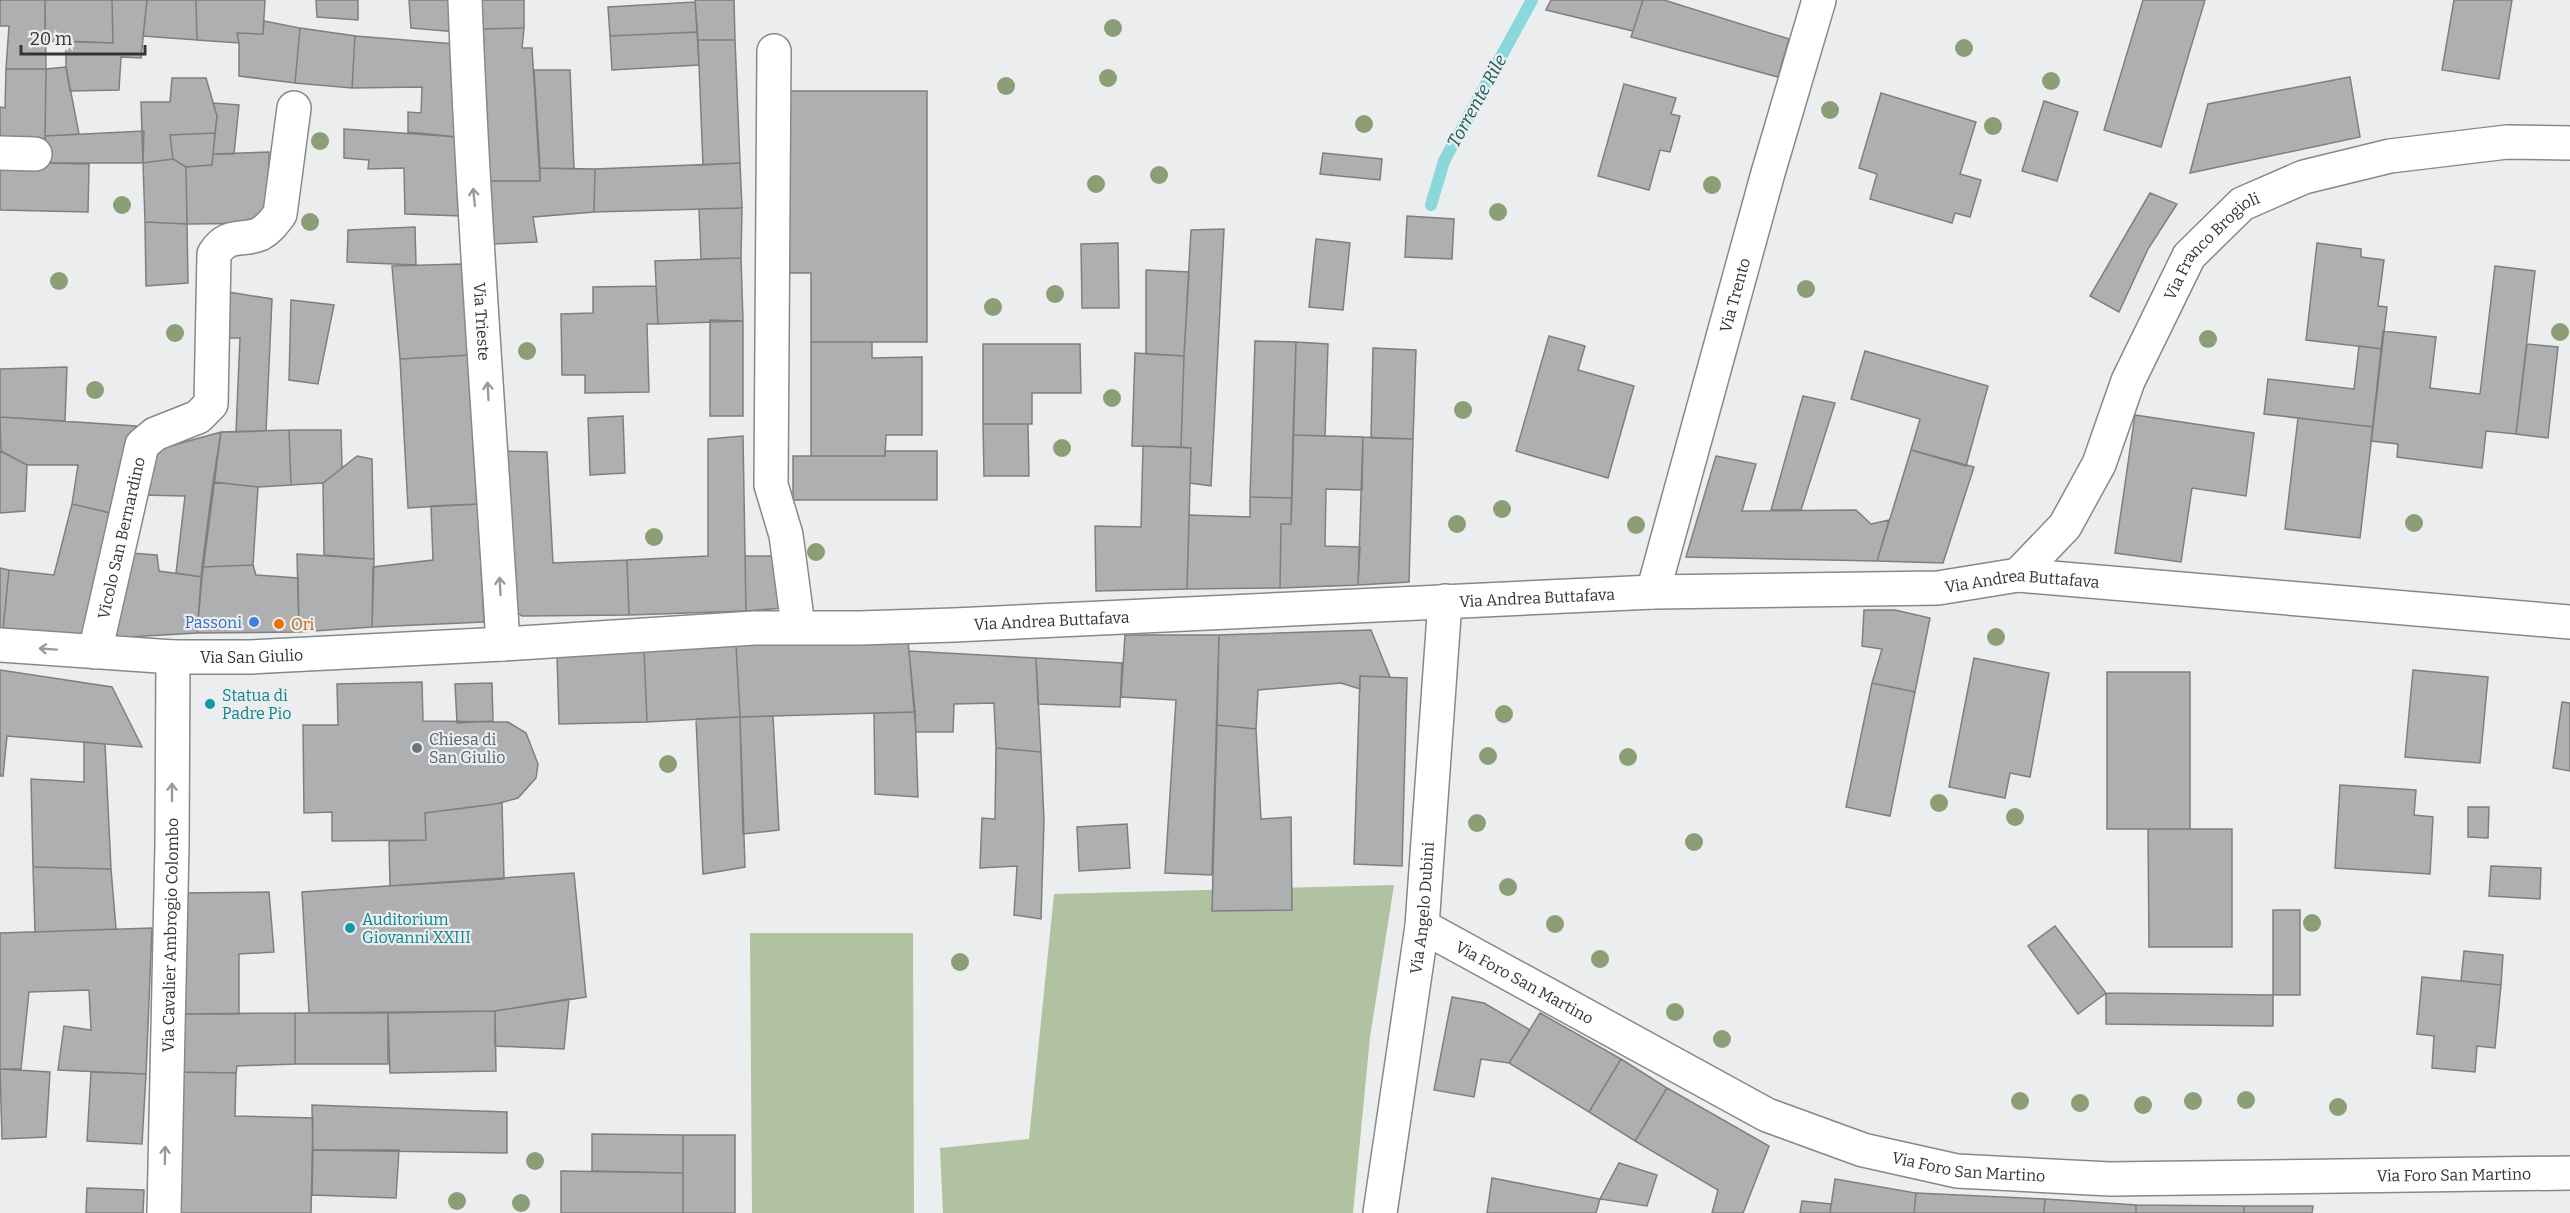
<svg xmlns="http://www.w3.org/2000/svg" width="2570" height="1213" font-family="Bitter,serif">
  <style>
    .green { fill: #b0c29f }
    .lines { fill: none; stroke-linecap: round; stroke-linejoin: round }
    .stream { stroke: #8ad8db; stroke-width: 12 }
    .building { fill: #aeafb0; stroke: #7e7f80; stroke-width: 1.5 }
    .minor-casing { stroke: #87888a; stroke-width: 36 }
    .minor { stroke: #fff; stroke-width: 33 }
    .tree { fill: #8c9e75 }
    .oneway { stroke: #9a9a9a }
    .shop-dot { fill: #3f7fe0; stroke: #ebedee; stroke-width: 2 }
    .food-dot { fill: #e8710a; stroke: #ebedee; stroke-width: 2 }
    .culture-dot { fill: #0f9aa8; stroke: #ebedee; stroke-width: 2 }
    .worship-dot { fill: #6b7280; stroke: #ebedee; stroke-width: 2 }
    .labels { text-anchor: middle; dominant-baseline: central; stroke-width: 4.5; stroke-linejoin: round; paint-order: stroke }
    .street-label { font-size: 16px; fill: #343435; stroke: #ebedee }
    .shop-label { font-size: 16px; fill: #366cbe; stroke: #ebedee; text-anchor: end }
    .food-label { font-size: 16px; fill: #c56008; stroke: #ebedee; text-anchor: start }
    .culture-label { font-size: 16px; fill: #0d838f; stroke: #ebedee; text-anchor: start }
    .worship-label { font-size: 16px; fill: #5b616d; stroke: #ebedee; text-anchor: start }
    .water-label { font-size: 18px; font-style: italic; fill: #185a5c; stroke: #ebedee }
  </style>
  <rect width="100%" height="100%" fill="#ebedee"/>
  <path class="green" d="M1394,885L1370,1037L1353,1213H943L940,1148L1029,1139L1054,894Z
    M913,933L914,1213H752L750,933Z"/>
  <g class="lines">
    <path class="stream" d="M1431,205L1444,161L1532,0"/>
  </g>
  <path class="building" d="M0,0H45L46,69H6L9,26H0Z
    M45,0H112L113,43L45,41Z
    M112,0H147L141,58L121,57L119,90L70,91L66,67V41L113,43Z
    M147,0H196L197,40L143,36Z
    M196,0H265L263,34L237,33L239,43L197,40Z
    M316,0H358V20L317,17Z
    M409,0H455L457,32L411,28Z
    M481,0H524V28L483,29Z
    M695,0H734L735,40H698Z
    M1551,0H1643L1633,31L1546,10Z
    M1643,0H1664L1789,39L1778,77L1631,37Z
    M2143,0H2205L2161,147L2104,130Z
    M2454,0H2512L2499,79L2442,70Z
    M695,2L697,32L610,36L608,7Z
    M264,21L300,28L295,83L239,76V43L237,33L263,34Z
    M300,28L355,36L352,88L295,83Z
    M524,28L522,48H532L540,181H487L483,29Z
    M697,32L699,65L612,70L610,36Z
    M355,36L455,44L458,137L408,132V112L421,113L422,87L352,88Z
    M698,40H735L740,163L703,165Z
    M66,67L79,134L45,136L46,69Z
    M6,69H46L45,144H0V107L5,108Z
    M534,70H570L574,169L540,168Z
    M2350,77L2360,137L2190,173L2208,104Z
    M172,78H206L217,116L215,133L170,135L173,159L143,163L141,102H170Z
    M1624,84L1676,98L1671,114L1680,116L1670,152L1660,150L1649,190L1598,176Z
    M789,91H927V342H811V273H789Z
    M1881,93L1976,122L1960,174L1981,180L1970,217L1955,213L1952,223L1870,199L1877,174L1859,168Z
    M2044,101L2078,112L2057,181L2022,171Z
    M213,103L239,105L234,154H213L217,116Z
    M344,129L458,137L461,216L405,214L404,168L368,169L369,160L344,158Z
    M144,131L143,163H48L45,136Z
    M215,133L212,165L186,167L173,159L170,135Z
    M269,152L268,223L187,224L186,167L212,165L213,154Z
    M1323,153L1382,159L1380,180L1320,174Z
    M173,159L186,167L187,224L145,222L143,163Z
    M0,162L89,164L88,212L0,210Z
    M740,163L742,208L594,212L595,169Z
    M540,168L595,169L594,212L533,217L537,242L493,244L487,181H540Z
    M2150,193L2177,204L2148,249L2119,312L2090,296Z
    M742,208L741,258L701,259L699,209Z
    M1407,216L1454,219L1452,259L1405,257Z
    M145,222L187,224L188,283L146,286Z
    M415,227L416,265L347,262L348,230Z
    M1224,229L1211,486L1190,483L1191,448L1181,447L1184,356L1191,230Z
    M1316,239L1350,243L1343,310L1309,307Z
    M1118,243L1119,308H1082L1081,244Z
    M2317,243L2361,249V257L2384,260L2378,306L2387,307L2382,349L2306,340Z
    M741,258L743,321L658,324L655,261Z
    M462,264L470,355L400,359L392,266Z
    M2495,266L2535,271L2516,434L2486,431L2482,468L2397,457L2398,444L2371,441L2383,331L2436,337L2430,388L2480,394Z
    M1146,270L1189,272L1184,356L1146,354Z
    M656,286L658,324H647L649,392L585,393V375H562L561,314L593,313V287Z
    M222,291L272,299L266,431L236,432L240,338H220Z
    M291,300L334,305L318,384L289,380Z
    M710,320L743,321V416H710Z
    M1549,336L1585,346L1578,370L1634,386L1608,478L1516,451Z
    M1255,341L1296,342L1292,498L1250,497Z
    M811,342H872V358L922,357V435H886L885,456H811Z
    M1296,342L1328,344L1325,436L1293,435Z
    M983,344H1080L1081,393H1032V424H983Z
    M2527,344L2558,347L2548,438L2516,434Z
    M2359,346L2382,349L2373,427L2264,414L2268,379L2354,389Z
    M1373,348L1416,350L1413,439L1371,438Z
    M1865,351L1988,386L1966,466L1911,450L1920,419L1851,399Z
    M1135,353L1184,356L1181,447L1132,446Z
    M470,355L478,504L408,508L400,359Z
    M67,367L65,421L0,417V369Z
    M1803,396L1835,403L1801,510H1771Z
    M2135,415L2254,433L2246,496L2192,488L2181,562L2115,553Z
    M623,416L625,473L590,475L588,418Z
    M0,417L136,426L115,514L72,504L78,465H27L1,451Z
    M2298,418L2373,427L2360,538L2285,529Z
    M983,424H1028L1029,476H984Z
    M289,430H341L342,468L323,483L291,485Z
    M289,430L291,485L258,487L213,482L221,432Z
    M221,432L202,577L176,573L185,496L142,495L152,458L163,448Z
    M1293,435L1363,437L1362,490L1326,489L1325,546L1360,547L1358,585L1280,588L1281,524H1291Z
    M743,436L746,611L629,615L627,560L708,556V439Z
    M1363,437L1413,439L1409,582L1358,585Z
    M1143,446L1191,448L1187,589L1096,591L1095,526L1141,527Z
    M1911,450L1974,467L1943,563L1877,561Z
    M0,451L27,465L25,511L0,513Z
    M501,451L547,452L553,563L627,560L629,615L522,616L512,609Z
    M885,451H937V500H793V456H885Z
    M357,456L372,459L374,559L324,555L323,483Z
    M1716,456L1756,464L1742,511L1856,510L1871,524L1889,520L1877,561L1686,557Z
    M213,482L258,487L253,565L202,567Z
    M1250,497L1292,498L1291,524H1281L1280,588L1187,589L1189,515L1250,517Z
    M72,504L115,514L91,635L3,630L9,570L54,575Z
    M478,504L484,622L372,627L373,567L433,560L431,506Z
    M130,553L157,555L159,571L202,577L197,633L111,638Z
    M297,554L374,559L372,627L299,632Z
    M745,556H780L782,608L746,611Z
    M253,565L256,575L298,578L299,632L197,633L202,567Z
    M0,568L9,570L3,630H0Z
    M1864,610H1895L1930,618L1915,692L1872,683L1882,649L1862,646Z
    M1371,630L1390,677L1360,676V689L1341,683L1258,690L1256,729L1217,725L1219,635Z
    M1125,635H1219L1212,875L1165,873L1176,700L1121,697Z
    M908,641L915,712L740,717L736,645Z
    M736,645L740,717L647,722L644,650Z
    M644,650L647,722L559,724L557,655Z
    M909,651L1036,658L1041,752L996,748L994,703L954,704L953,732H916Z
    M1036,658L1122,663L1120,707L1038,704Z
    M1974,658L2049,673L2030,777L2010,773L2005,798L1949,787Z
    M0,670L112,687L142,747L7,736L3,776H0Z
    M2413,670L2488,677L2480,763L2405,757Z
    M2107,672H2190V829H2107Z
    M1360,676L1407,678L1402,866L1354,864Z
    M422,682L423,721L508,722L526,733L538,764L536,778L518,798L496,804L425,813L426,840L332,841V812L304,813L303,725H338L337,684Z
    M492,683L493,721L457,723L455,684Z
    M1872,683L1915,692L1890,816L1846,807Z
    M2562,702L2570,703V771L2553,768Z
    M915,712L918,797L875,794L874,713Z
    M773,716L779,830L743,834L740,717Z
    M740,717L745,867L703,874L696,719Z
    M1217,725L1256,729L1261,819L1291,817L1292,910L1212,911Z
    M84,742L105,744L111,869L33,867L31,779L84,782Z
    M996,748L1041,752L1044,821L1041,919L1014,915L1017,866L980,868L982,818L995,819Z
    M2340,785L2416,790L2414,815L2433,817L2430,874L2335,868Z
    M502,803L504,879L390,886L389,841L426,840L425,813Z
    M2468,807H2489L2488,838L2468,837Z
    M1127,824L1130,868L1079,871L1077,827Z
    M2148,829H2232V947H2149Z
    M2491,866L2541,868L2540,899L2489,896Z
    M33,867L111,869L116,929L35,932Z
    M574,873L586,997L495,1011L309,1013L302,892Z
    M269,892L274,952L239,954V1014H179L182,893Z
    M2273,910H2300V995H2273Z
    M2055,926L2106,993L2078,1014L2028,946Z
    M152,928L146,1074L58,1070L64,1026L91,1030L89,990L29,992L21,1069H0V933Z
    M2464,951L2503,955L2501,985L2461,981Z
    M2422,977L2501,985L2495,1048L2477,1046L2475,1072L2432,1068L2434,1036L2417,1034Z
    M2106,993L2273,995V1026L2106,1024Z
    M1452,997L1484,1003L1530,1030L1509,1063L1481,1059L1474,1097L1434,1090Z
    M569,999L564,1049L495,1046V1011Z
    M495,1011L496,1071L390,1073L388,1013Z
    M295,1013H388V1064H295Z
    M295,1013V1064L237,1066L236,1073L179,1072V1014Z
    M1540,1013L1621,1059L1589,1112L1509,1063Z
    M1621,1059L1667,1088L1635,1141L1589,1112Z
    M0,1069L50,1072L46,1137L2,1139Z
    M91,1072L146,1074L142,1144L87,1141Z
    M179,1072L236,1073L235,1116L313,1118L311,1213H177Z
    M1667,1088L1769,1146L1743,1213H1712L1718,1190L1635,1141Z
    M312,1105L507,1112V1153L313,1150Z
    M592,1134L683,1135V1173L592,1171Z
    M683,1135H735V1213H683Z
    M313,1150H399L396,1198L312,1195Z
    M1619,1163L1657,1175L1647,1206L1600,1199Z
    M561,1171L683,1173V1213H561Z
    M1492,1178L1600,1199L1596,1213H1487Z
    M1835,1179L1916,1193L1914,1213H1830Z
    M87,1188L144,1190L143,1213H86Z
    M1916,1193L2045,1199L2044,1213H1914Z
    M2045,1199L2136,1205V1213H2044Z
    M1802,1201L1831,1204L1830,1213H1800Z
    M2136,1205L2244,1206V1213H2136Z
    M2244,1206H2313L2312,1213H2244Z"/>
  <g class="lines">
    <g class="minor-casing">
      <g id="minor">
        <path id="s1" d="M465,0C473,215 490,429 503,644"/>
        <path d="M774,51L771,485L786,535L798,626"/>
        <path d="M0,153L35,154"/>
        <path id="s2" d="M2018,575L2065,526L2099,464L2128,381L2189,256L2242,204L2304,177L2390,156L2507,142L2570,143"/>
        <path id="s3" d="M1653,592L1768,173L1819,0"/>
        <path id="s4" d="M0,645L173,657H250L503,644L754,628H859L954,625L1653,592L1938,588L2018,575L2570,622"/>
        <path id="s5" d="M95,652L142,445L155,434L198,417L211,404L214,254C228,232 240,242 260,234C269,229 274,222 280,214L294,108"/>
        <path id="s6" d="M1422,926L1767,1115L1863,1150L1957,1171L2110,1179L2570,1173"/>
        <path id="s7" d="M164,1213L172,845L173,657"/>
        <path id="s8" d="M1380,1213L1422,926L1445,601"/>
      </g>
    </g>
    <use href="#minor" class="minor"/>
  </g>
  <g class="tree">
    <circle cx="1113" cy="28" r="9"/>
    <circle cx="1964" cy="48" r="9"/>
    <circle cx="1108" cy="78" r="9"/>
    <circle cx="2051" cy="81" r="9"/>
    <circle cx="1006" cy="86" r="9"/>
    <circle cx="1830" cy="110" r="9"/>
    <circle cx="1364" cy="124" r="9"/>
    <circle cx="1993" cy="126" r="9"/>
    <circle cx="320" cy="141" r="9"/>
    <circle cx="1159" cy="175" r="9"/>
    <circle cx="1096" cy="184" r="9"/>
    <circle cx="1712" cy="185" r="9"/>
    <circle cx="122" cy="205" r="9"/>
    <circle cx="1498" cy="212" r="9"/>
    <circle cx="310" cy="222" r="9"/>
    <circle cx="59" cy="281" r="9"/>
    <circle cx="1806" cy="289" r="9"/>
    <circle cx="1055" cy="294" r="9"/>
    <circle cx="993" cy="307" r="9"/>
    <circle cx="2560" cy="332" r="9"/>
    <circle cx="175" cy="333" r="9"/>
    <circle cx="2208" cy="339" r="9"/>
    <circle cx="527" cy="351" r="9"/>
    <circle cx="95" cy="390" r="9"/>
    <circle cx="1112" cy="398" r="9"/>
    <circle cx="1463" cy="410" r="9"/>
    <circle cx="1062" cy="448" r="9"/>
    <circle cx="1502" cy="509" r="9"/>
    <circle cx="2414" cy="523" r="9"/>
    <circle cx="1457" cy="524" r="9"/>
    <circle cx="1636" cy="525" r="9"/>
    <circle cx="654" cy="537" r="9"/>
    <circle cx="816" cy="552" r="9"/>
    <circle cx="1996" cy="637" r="9"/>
    <circle cx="1504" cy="714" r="9"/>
    <circle cx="1488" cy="756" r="9"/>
    <circle cx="1628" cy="757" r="9"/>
    <circle cx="668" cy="764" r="9"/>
    <circle cx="1939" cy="803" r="9"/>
    <circle cx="2015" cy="817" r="9"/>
    <circle cx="1477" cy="823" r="9"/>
    <circle cx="1694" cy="842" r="9"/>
    <circle cx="1508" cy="887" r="9"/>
    <circle cx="2312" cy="923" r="9"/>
    <circle cx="1555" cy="924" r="9"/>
    <circle cx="1600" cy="959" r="9"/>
    <circle cx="960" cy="962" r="9"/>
    <circle cx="1675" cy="1012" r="9"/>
    <circle cx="1722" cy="1039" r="9"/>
    <circle cx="2246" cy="1100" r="9"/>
    <circle cx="2020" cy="1101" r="9"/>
    <circle cx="2193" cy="1101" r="9"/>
    <circle cx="2080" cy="1103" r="9"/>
    <circle cx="2143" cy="1105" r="9"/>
    <circle cx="2338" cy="1107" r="9"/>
    <circle cx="535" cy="1161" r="9"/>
    <circle cx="457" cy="1201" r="9"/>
    <circle cx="521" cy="1203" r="9"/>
  </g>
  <defs><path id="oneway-shaft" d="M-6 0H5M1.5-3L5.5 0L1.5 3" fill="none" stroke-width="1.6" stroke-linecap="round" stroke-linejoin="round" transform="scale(1.5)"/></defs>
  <g class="oneway">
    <use href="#oneway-shaft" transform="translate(474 197) rotate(-96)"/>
    <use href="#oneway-shaft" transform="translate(488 391) rotate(-93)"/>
    <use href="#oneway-shaft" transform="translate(500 586) rotate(-93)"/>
    <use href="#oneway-shaft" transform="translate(48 649) rotate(-176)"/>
    <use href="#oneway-shaft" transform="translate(172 792) rotate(-90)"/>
    <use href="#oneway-shaft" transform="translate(165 1155) rotate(-89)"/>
  </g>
  <circle class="shop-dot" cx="254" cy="622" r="6"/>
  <circle class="food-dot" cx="279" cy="624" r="6"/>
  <g class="culture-dot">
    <circle cx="210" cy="704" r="6"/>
    <circle cx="350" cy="928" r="6"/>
  </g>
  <circle class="worship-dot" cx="417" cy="748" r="6"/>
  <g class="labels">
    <g class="street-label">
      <text stroke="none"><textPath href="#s2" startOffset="388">Via Franco Brogioli</textPath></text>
      <text stroke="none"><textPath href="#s3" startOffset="308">Via Trento</textPath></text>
      <text stroke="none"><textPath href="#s1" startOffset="322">Via Trieste</textPath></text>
      <text stroke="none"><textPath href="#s5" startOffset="117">Vicolo San Bernardino</textPath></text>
      <text stroke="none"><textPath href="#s4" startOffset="2025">Via Andrea Buttafava</textPath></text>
      <text stroke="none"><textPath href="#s4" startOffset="1539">Via Andrea Buttafava</textPath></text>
      <text stroke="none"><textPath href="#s4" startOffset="1053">Via Andrea Buttafava</textPath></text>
      <text stroke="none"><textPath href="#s4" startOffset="252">Via San Giulio</textPath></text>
      <text stroke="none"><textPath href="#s8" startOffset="308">Via Angelo Dubini</textPath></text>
      <text stroke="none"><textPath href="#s7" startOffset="278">Via Cavalier Ambrogio Colombo</textPath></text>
      <text stroke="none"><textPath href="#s6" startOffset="117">Via Foro San Martino</textPath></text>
      <text stroke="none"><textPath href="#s6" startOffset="603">Via Foro San Martino</textPath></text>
      <text stroke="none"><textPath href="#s6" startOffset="1089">Via Foro San Martino</textPath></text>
    </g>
    <g class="shop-label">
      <text x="242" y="622">Passoni</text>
    </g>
    <g class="food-label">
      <text x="291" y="624">Ori</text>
    </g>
    <g class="culture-label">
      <text x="222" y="695">Statua di<tspan x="222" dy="18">Padre Pio</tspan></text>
      <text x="362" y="919">Auditorium<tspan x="362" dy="18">Giovanni XXIII</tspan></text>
    </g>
    <g class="worship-label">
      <text x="429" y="739">Chiesa di<tspan x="429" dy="18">San Giulio</tspan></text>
    </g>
    <g class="water-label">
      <text transform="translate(1477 101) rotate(-61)">Torrente Rile</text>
    </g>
  </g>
  <path d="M21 45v9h124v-9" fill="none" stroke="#343435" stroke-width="3"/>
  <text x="30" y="45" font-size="18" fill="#343435" stroke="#ebedee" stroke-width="4.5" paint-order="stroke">20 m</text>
</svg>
